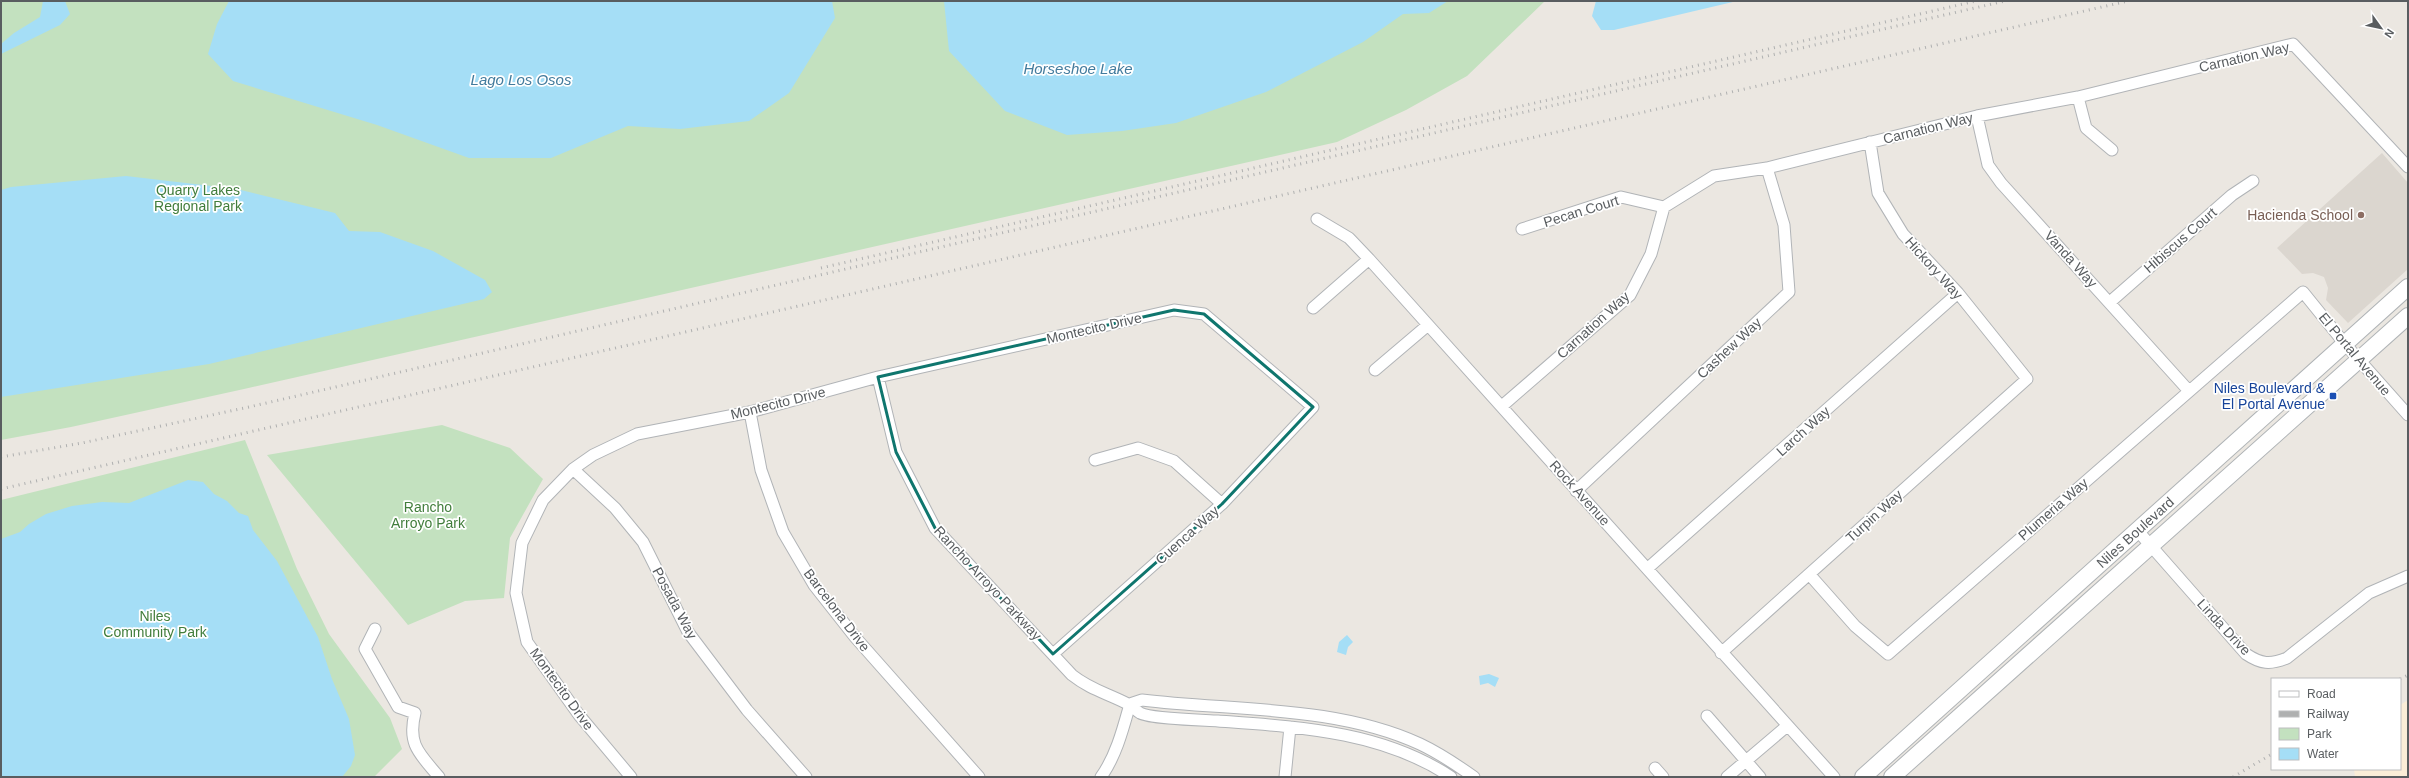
<svg xmlns="http://www.w3.org/2000/svg" width="2409" height="778" font-family="Arial,sans-serif">
  <style>
    .commercial { fill: #faedd7 }
    .education { fill: #dbd6cf }
    .green { fill: #c3e1bf }
    .water { fill: #a5def6 }
    .lines { fill: none; stroke-linecap: round; stroke-linejoin: round }
    .street-casing { stroke: #b1b4b7; stroke-width: 13 }
    .secondary-casing { stroke: #b0b4b7; stroke-width: 18 }
    .street { stroke: #fff; stroke-width: 11 }
    .secondary { stroke: #fff; stroke-width: 16 }
    .rail { stroke: #afb0b0; stroke-width: 3; stroke-dasharray: 1 5; stroke-linecap: butt }
    .marked { fill: none; stroke: #0f766e; stroke-width: 3; stroke-linejoin: round }
    .education-dot { fill: #8d6e63; stroke: #fff; stroke-width: 1.5 }
    .transit-dot { fill: #1a4fb4; stroke: #fff; stroke-width: 1.5 }
    .labels { text-anchor: middle; dominant-baseline: central; stroke-width: 3.5; stroke-linejoin: round; paint-order: stroke }
    .street-label { font-size: 14px; fill: #595d60; stroke: #fff }
    .park-label { font-size: 14px; fill: #417d3b; stroke: #fff }
    .education-label { font-size: 14px; fill: #785e54; stroke: #fff; text-anchor: end }
    .transit-label { font-size: 14px; fill: #164399; stroke: #fff; text-anchor: end }
    .water-label { font-size: 15px; font-style: italic; fill: #427b9d; stroke: #fff }
  </style>
  <rect width="100%" height="100%" fill="#ebe7e1"/>
  <path class="commercial" d="M2408,700V777H2355L2354,769H2400V705Z"/>
  <path class="education" d="M2382,153L2408,183V269L2348,323L2326,300L2328,288L2324,277L2313,273L2302,274L2277,248Z"/>
  <path class="green" d="M1,1H1545L1467,76L1406,110L1337,142L244,389L71,427L1,440Z
    M442,425L510,448L543,479L510,538L504,598L465,601L408,625L267,455Z
    M245,440L297,569L329,634L390,718L402,749L374,777H1V500Z"/>
  <path class="water" d="M43,1H65L70,14L60,25L1,54V44L14,33L40,17Z
    M229,1H832L835,18L789,93L749,121L680,129L628,126L551,158H469L377,125L233,81L208,54L217,24Z
    M944,1H1448L1429,13L1403,14L1363,42L1266,92L1176,123L1122,131L1067,135L1005,111L949,51Z
    M1596,1H1737L1614,30H1601L1592,16Z
    M126,176L237,189L335,213L349,231L380,232L433,251L485,280L492,292L484,299L209,364L1,397V190L11,187Z
    M188,480L203,482L214,494L227,501L239,513L248,516L253,530L277,561L318,637L332,679L349,719L355,755L351,766L342,777H1V539L20,532L29,524L46,514L72,506L102,502L129,503Z
    M1347,635L1353,642L1348,647L1346,655L1337,652L1339,642Z
    M1489,674L1499,678L1495,687L1488,683L1480,685L1479,676Z"/>
  <g class="lines">
    <g class="street-casing">
      <path id="street" d="M2078,97L2086,128L2112,150
        M1977,116L1988,165L2001,183L2189,391
        M1317,219L1349,238L1369,259L1834,777
        M1522,229L1621,197L1664,207
        M2110,302L2232,195L2253,181
        M1313,308L1369,259
        M1375,370L1428,325
        M878,377L896,452L935,528L1072,675C1091,690 1107,693 1128,704C1133,706 1136,711 1140,713C1151,719 1203,720 1218,721C1299,727 1382,731 1451,777
        M1502,406L1630,295L1651,254L1664,207L1714,176L1767,168L1977,116L2078,97L2293,44L2408,167
        M750,412L761,470L783,532L814,585L855,637L979,777
        M1095,460L1138,448L1174,461L1222,504
        M573,469L615,508L643,542L688,632L747,710L806,777
        M1576,491L1789,292L1784,225L1767,168
        M2137,530L2246,654C2261,664 2270,665 2287,658L2369,593L2408,576
        M1648,568L1958,293
        M1809,574L1855,626L1888,654L2303,292L2345,344L2408,415
        M375,629L365,649L398,707L415,713C407,745 420,754 439,777
        M1721,653L2027,379L1958,293L1903,234L1878,193L1870,142
        M1130,704L1142,700C1232,711 1336,705 1420,744C1439,753 1457,765 1474,777
        M1707,716L1760,777
        M1655,768L1663,777
        M631,777L579,715L527,642L516,593L522,543L543,500L573,469L593,455L637,434L750,412L878,377L1174,310L1204,314L1313,407L1222,504L1053,654
        M1101,777C1116,756 1123,729 1130,704
        M1285,777L1290,727
        M1727,777L1787,726"/>
    </g>
    <g class="secondary-casing">
      <g id="secondary">
        <path id="s1" d="M1863,777L2408,287"/>
        <path d="M1892,777L2408,316"/>
      </g>
    </g>
    <use href="#street" class="street"/>
    <use href="#secondary" class="secondary"/>
    <path class="rail" d="M821,268L1976,1
      M1,457L82,443L249,407L2005,1
      M1,489L2128,1
      M2400,679L2408,675
      M2233,777L2272,754"/>
  </g>
  <path class="marked" d="M1174,310L1204,314L1313,407L1222,504L1053,654L935,528L896,452L878,377Z"/>
  <circle class="education-dot" cx="2361" cy="215" r="4"/>
  <rect class="transit-dot" x="2329" y="392" width="8" height="8" rx="2"/>
  <g class="labels">
    <g class="street-label">
      <text transform="translate(2244 57) rotate(-13)">Carnation Way</text>
      <text transform="translate(1928 128) rotate(-14)">Carnation Way</text>
      <text transform="translate(1581 211) rotate(-17)">Pecan Court</text>
      <text transform="translate(2180 240) rotate(-41)">Hibiscus Court</text>
      <text transform="translate(2071 259) rotate(48)">Vanda Way</text>
      <text transform="translate(1934 268) rotate(48)">Hickory Way</text>
      <text transform="translate(1593 325) rotate(-42)">Carnation Way</text>
      <text transform="translate(1094 328) rotate(-13)">Montecito Drive</text>
      <text transform="translate(1729 348) rotate(-43)">Cashew Way</text>
      <text transform="translate(2355 354) rotate(50)">El Portal Avenue</text>
      <text transform="translate(778 403) rotate(-14)">Montecito Drive</text>
      <text transform="translate(1803 431) rotate(-42)">Larch Way</text>
      <text transform="translate(1580 493) rotate(48)">Rock Avenue</text>
      <text transform="translate(2053 509) rotate(-41)">Plumeria Way</text>
      <text transform="translate(1874 516) rotate(-42)">Turpin Way</text>
      <text stroke="none"><textPath href="#s1" startOffset="366">Niles Boulevard</textPath></text>
      <text transform="translate(1187 535) rotate(-42)">Cuenca Way</text>
      <text transform="translate(988 583) rotate(47)">Rancho Arroyo Parkway</text>
      <text transform="translate(675 603) rotate(62)">Posada Way</text>
      <text transform="translate(837 610) rotate(53)">Barcelona Drive</text>
      <text transform="translate(2224 627) rotate(47)">Linda Drive</text>
      <text transform="translate(562 689) rotate(54)">Montecito Drive</text>
    </g>
    <g class="park-label">
      <text x="198" y="190">Quarry Lakes<tspan x="198" dy="16">Regional Park</tspan></text>
      <text x="428" y="507">Rancho<tspan x="428" dy="16">Arroyo Park</tspan></text>
      <text x="155" y="616">Niles<tspan x="155" dy="16">Community Park</tspan></text>
    </g>
    <g class="education-label">
      <text x="2353" y="215">Hacienda School</text>
    </g>
    <g class="transit-label">
      <text x="2325" y="388">Niles Boulevard &amp;<tspan x="2325" dy="16">El Portal Avenue</tspan></text>
    </g>
    <g class="water-label">
      <text x="1078" y="68">Horseshoe Lake</text>
      <text x="521" y="79">Lago Los Osos</text>
    </g>
  </g>
  <rect width="2409" height="778" fill="none" stroke="#595d60" stroke-width="4"/>
  <rect x="2271" y="678" width="130" height="92" fill="#ffffff" stroke="#bdbebf"/>
  <rect x="2279" y="691" width="20" height="6" fill="#ffffff" stroke="#bdbebf"/>
  <text x="2307" y="698" font-size="12" fill="#595d60">Road</text>
  <rect x="2279" y="711" width="20" height="6" fill="#afb0b0" stroke="#bdbebf"/>
  <text x="2307" y="718" font-size="12" fill="#595d60">Railway</text>
  <rect x="2279" y="728" width="20" height="12" fill="#c3e1bf" stroke="#bdbebf"/>
  <text x="2307" y="738" font-size="12" fill="#595d60">Park</text>
  <rect x="2279" y="748" width="20" height="12" fill="#a5def6" stroke="#bdbebf"/>
  <text x="2307" y="758" font-size="12" fill="#595d60">Water</text>
  <g transform="translate(2381 28) rotate(123)" stroke="#ffffff" stroke-width="3" paint-order="stroke">
  <path d="M0-3L7 15L0 10L-7 15Z" fill="#595d60"/>
  <text y="-6" font-size="11" font-weight="bold" text-anchor="middle" fill="#595d60">N</text>
  </g>
</svg>
